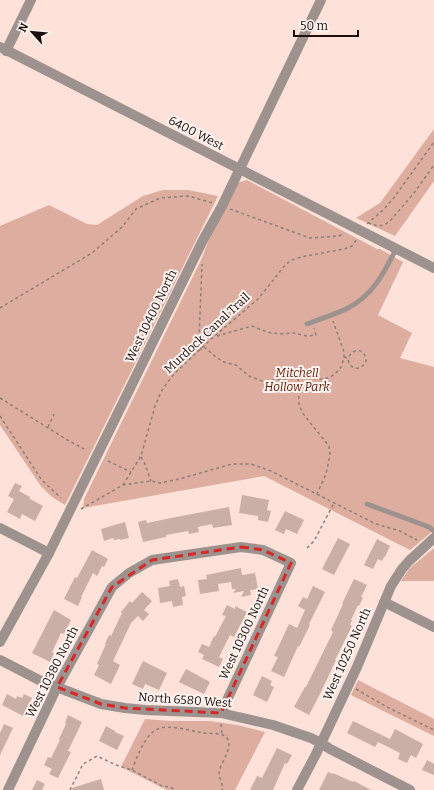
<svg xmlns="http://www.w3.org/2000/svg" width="434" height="790" font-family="Bitter,serif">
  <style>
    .green { fill: #ddae9f }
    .building { fill: #caafa6 }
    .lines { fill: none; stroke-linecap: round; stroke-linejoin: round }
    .path { stroke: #907d77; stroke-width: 1.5; stroke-dasharray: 3 3; stroke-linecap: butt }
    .service { stroke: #9e928f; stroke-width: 5 }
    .minor { stroke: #9e928f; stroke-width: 10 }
    .tertiary { stroke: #9e928f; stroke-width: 10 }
    .marked { fill: none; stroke: #d62828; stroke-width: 3; stroke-dasharray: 8 5; stroke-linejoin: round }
    .labels { text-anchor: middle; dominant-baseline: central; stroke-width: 4; stroke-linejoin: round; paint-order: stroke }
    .street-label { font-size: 12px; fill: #19100d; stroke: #fff3ef }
    .park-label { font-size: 12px; font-style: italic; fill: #5b1b06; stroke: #fff3ef }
  </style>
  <rect width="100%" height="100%" fill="#fee1d9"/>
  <path class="green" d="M434,129V181L395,236L356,218L380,203Z
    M247,180L377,249H380L403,262L378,315L412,333L400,358L434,367V530L410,550L264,476L83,508L84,499L202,258L213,228L236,183Z
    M163,190H188L218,196L65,505L52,497L40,485L0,425V226L49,205L87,224L97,225L143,196Z
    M434,548V581H401L409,569Z
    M358,680L434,719V736L351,695Z
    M145,719L171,721H210L237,725L265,732L235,790H167L121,767Z"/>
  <path class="building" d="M15,483L22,486L19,491L30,497V499L43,506L35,521L22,514L20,519L7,512L14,499L8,496Z
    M242,495L269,500L267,510L271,511L268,522L258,520V516L239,513Z
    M229,507L232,525L213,528L212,524L198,527L199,532L189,534L188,531L166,535V537L143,542L138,522L146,520L147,523L171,518Z
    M285,511L304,520L297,534L286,529L284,534L275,530Z
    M125,522L129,538L120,540V539L114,540L113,538L104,541L101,529Z
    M338,538L350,544L334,575L322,569Z
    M377,539L390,546L385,557H384L382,561L378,559L373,569L364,565Z
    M92,550L108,559L104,567L102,566L97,576L93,573L81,597H82L78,606L64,599L75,577L77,578Z
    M241,568L242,575L255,573L258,589L250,590L251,595L241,597L244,591L233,593L236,589H232L231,582L218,584L219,591L200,594L198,580L207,579L206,575Z
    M178,579L180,587L184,586L186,596L182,597L183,605L173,607L172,601L160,603L158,588L170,586L169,581Z
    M354,579L367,585L361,597L363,598L359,606L358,605L351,620H352L350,625L352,626L335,660H336L320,694L309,715L294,707L305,687H306L333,632L331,630L343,604H342Z
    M313,586L325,592L309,624L310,625L299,647L298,646L284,677L271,671L278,657L274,656L289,624L297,628L305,610L298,606L303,597L307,599Z
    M142,592L152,601L144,610L149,614L143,621L138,616L131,623L113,661L120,665L111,684L94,675L99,665L97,664L106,644H105L109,635L111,636L122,613L121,612L130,601L132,603Z
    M227,605L235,609V606L247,612L234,637L230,635L219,657L223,659L219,667L202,659L204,655L198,652L202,644L209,647L214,636L215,637L226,616L222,615Z
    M54,610L71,620L64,634L61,633L52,652L54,653L50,662L32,653Z
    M143,661L167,673L159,690L145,684L143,689L132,684Z
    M186,669L210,682L204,694L179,682Z
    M262,676L272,681L270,685L274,687L267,702L253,695Z
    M7,694L16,699L17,696L22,698L24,694L32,698L23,716L2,705Z
    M68,715L82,722L68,751L71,752L58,778L49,774L52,769L44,765L48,757L51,758L60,740L59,739L66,724L65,723Z
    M353,721L390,739L395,729L423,744L416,758L411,755L407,763L398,759L400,753L378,742L375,747L347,733Z
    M4,724L13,728L0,755V733Z
    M106,726L115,731V732L124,736L117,750L99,741Z
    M277,748L292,755L287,764L285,763L273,790H250L257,776L262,778Z
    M427,760L434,764V775L422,770Z
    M328,772L333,774V773L353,782L354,781L371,790H319Z
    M101,779L104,790H72V788Z
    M37,780L45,784L42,790H32Z"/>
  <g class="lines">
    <path class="path" d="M230,209L310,238L339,236L344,233
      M368,223C378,226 381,228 390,221L414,193L434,165
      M367,224L383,210L393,199L434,142
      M0,308L92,253L122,227L136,209L160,198L188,196L213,203
      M217,336L252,326L267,332L280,334L294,333L307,336L316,335L314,328
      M204,347L216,357L224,362L236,365L249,376L262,381L300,378L320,379H325L332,376L338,371L341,367L344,358V352L333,321
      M201,350L199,338L202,264
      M344,357L348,358C354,347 365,348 366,361C365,364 362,367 359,368C352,370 348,363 348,358
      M298,378L299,405L304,415L329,446L330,455L326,474L317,494
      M0,398L69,441L84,449
      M0,416L41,479L47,485L61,498
      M48,427L54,414
      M141,457L145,464L151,481
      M108,461L131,472
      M123,485L141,456L155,406L161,392L167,383L174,374L210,340L258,299L286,264L292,260L301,257L344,249L352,246L357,239
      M81,509L123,485L151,481L160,483L179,479L232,464H251L271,471L376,524L400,531L417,540
      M307,548L314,541L334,503
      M356,689L387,707L434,730
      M221,724L222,734
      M132,770C137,757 145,734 158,729C167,724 193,731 203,733C211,734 222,732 227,738C234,747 220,763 219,773C219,778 222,783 223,788L222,790
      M70,790L83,764L97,756L116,765L132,770L162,786L170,787L175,790"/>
    <path class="service" d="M307,324C319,319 337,314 348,308C373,295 384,273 396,249
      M367,504L429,527L434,531"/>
    <path class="minor" d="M6,51L31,0
      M0,528L49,553
      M384,602L434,627
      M0,660L41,681L101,704L125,708L145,710L221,713L273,725L311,738L321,743L330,749L410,790
      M8,790L57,687L112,587L129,573L152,560L241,547L263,550L291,563L221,713
      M297,790L316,754L357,667L391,586L402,569L409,561L434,538"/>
    <path class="tertiary" d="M0,47L434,268
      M0,642L49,553L203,240L222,206L321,0"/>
  </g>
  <path class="marked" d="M241,547L263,550L291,563L221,713L125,708L101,704L57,687L112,587L152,560Z"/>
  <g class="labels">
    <g class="street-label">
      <text transform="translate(196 133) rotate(27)">6400 West</text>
      <text transform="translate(151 316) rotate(-64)">West 10400 North</text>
      <text transform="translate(207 333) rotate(-43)">Murdock Canal Trail</text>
      <text transform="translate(244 633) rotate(-65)">West 10300 North</text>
      <text transform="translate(347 654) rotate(-66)">West 10250 North</text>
      <text transform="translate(52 672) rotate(-63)">West 10380 North</text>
      <text transform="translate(185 700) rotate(4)">North 6580 West</text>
    </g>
    <g class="park-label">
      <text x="297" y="373">Mitchell<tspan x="297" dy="14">Hollow Park</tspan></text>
    </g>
  </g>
  <g transform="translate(32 32) rotate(297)" stroke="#fff3ef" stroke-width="3" paint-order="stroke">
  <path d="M0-3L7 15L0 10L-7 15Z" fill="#19100d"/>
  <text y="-6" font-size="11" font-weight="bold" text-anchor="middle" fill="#19100d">N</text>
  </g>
  <path d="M294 30v6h64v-6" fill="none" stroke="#19100d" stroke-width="2"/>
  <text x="300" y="30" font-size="12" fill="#19100d" stroke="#fff3ef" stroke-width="3" paint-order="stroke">50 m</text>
</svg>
